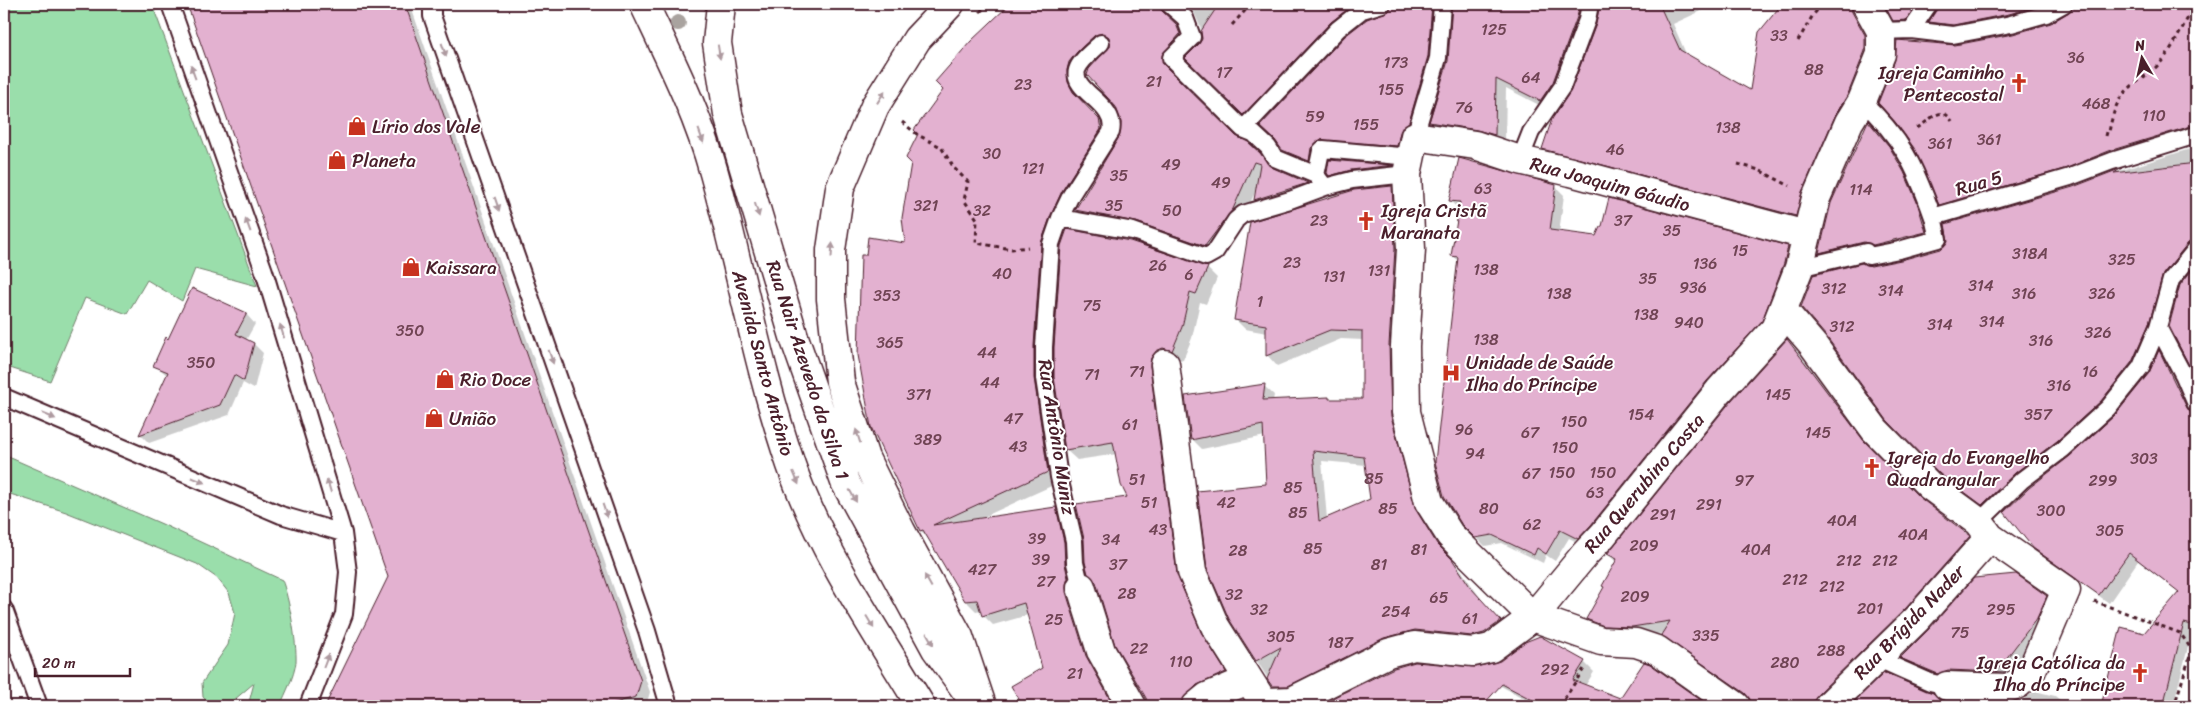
<svg xmlns="http://www.w3.org/2000/svg" width="2200" height="710" font-family="Sriracha,sans-serif">
  <style>
    .green { fill: #9adeab; stroke: #727e6b }
    .shadow { fill: #0003; fill-rule: evenodd }
    .building { fill: #e3b1d0; stroke: #4a1f2b; fill-rule: evenodd }
    .lines { fill: none; stroke-linecap: round; stroke-linejoin: round }
    .lane-casing { stroke: #4a1f2b; stroke-width: 20 }
    .street-casing { stroke: #4a1f2b; stroke-width: 31 }
    .secondary-casing { stroke: #4a1f2b; stroke-width: 31 }
    .path { stroke: #4a1f2b; stroke-width: 3; stroke-dasharray: 4 4; stroke-linecap: butt }
    .lane { stroke: #fff; stroke-width: 16 }
    .street { stroke: #fff; stroke-width: 28 }
    .secondary { stroke: #fff; stroke-width: 28 }
    .tree { fill: #a9a39f }
    .oneway { fill: #ae9aa0 }
    .labels { text-anchor: middle; dominant-baseline: central; stroke-width: 4; stroke-linejoin: round; paint-order: stroke }
    .number-label { font-size: 16px; fill: #704454 }
    .poi-label { font-size: 19px; fill: #4a1f2b; stroke: #fff; text-anchor: start }
    .street-label { font-size: 19px; fill: #4a1f2b; stroke: #fff }
  </style>
  <rect width="100%" height="100%" fill="#fff"/>
  <filter id="ink" filterUnits="userSpaceOnUse"><feTurbulence type="fractalNoise" baseFrequency=".02" numOctaves="2"/><feDisplacementMap in="SourceGraphic" scale="10" xChannelSelector="R" yChannelSelector="G"/><feConvolveMatrix kernelMatrix="1 2 1 2 8 2 1 2 1" color-interpolation-filters="sRGB"/></filter>
  <g filter="url(#ink)">
    <path class="green" d="M7,4H152L257,286L195,269L182,301L147,280L127,314L85,298L50,381L4,366V5Z
      M4,455L162,524L282,580C289,598 297,642 296,662C294,677 286,692 280,706H248L254,683L227,706H211L203,697L202,683L228,645L235,613L229,593L217,578L197,564L66,512L4,492Z"/>
    <path class="shadow" d="M188,4H410L650,692L646,706H327L390,577Z
      M1032,4H1709L1710,7L1673,24L1687,56L1751,91L1778,11L1776,8L1780,4H1865L1875,46L1806,226L1554,159L1544,149L1572,91L1598,24L1600,4H1598L1551,111L1506,88L1505,144L1441,132L1431,122L1449,61L1453,6H1448L1407,155L1331,149L1319,170L1293,160L1283,149L1390,12L1393,5L1369,10L1342,31L1254,124L1187,58L1201,44L1203,33L1194,12L1187,6L1176,4L1169,12L1170,19L1186,36L1171,66L1174,76L1235,137L1259,154L1274,170L1307,184L1317,193L1265,210L1255,200V192L1243,220L1216,256L1086,220L1076,210L1121,138L1123,122L1112,47L1111,43H1109L1086,63L1078,93L1083,103L1109,130L1060,225L1044,357L1058,483L979,519L1055,508L1066,519L1118,706H1025L1013,686L1043,668L1028,615L993,625L983,615L981,610L976,611L966,601L930,540L921,531L907,244L1005,19Z
      M1893,4H1936L1911,29L1901,20Z
      M1940,4H2071L1939,31L1930,22Z
      M2075,4H2184L2196,11V136L1949,213L1940,204L1955,46L2013,35L2051,24L2070,13Z
      M1868,123L1881,136L1910,174L1939,245L1878,255L1833,266L1820,253Z
      M2196,147V253L2172,283L2141,371L1992,513L1951,483L1888,419L1871,267L1941,250L2073,188L2116,172Z
      M1330,161L1392,167L1395,170L1335,180L1330,175Z
      M1555,186L1564,195L1559,233L1597,238L1788,248L1796,256L1770,330L1587,547L1569,538L1555,561L1546,555L1543,563L1502,543L1485,546L1463,524L1459,262L1453,255L1460,210L1450,201Z
      M1392,187L1401,197L1425,521L1447,555L1461,570L1481,599L1509,632L1494,643L1417,641L1400,632L1389,650L1282,695L1272,685L1230,618L1268,485L1265,436L1202,449L1192,439L1264,386L1274,395L1273,401L1363,400V340L1341,339L1277,366L1268,356L1267,333L1245,329L1235,319ZM1322,461L1366,465L1371,500L1327,519Z
      M2196,266V376L2181,285Z
      M1207,268L1217,278L1206,304L1200,302L1192,338L1183,360L1174,358L1163,409L1235,683L1195,706H1149L1129,498L1117,454L1077,460L1066,450Z
      M246,314L255,324L246,340L254,344L263,353L254,389L243,383L229,415L149,443L140,434L168,376L155,365L169,341Z
      M1787,341L1797,350L1873,452L1919,498L1979,547L1826,706H1753L1751,699L1673,645L1663,635L1664,633L1642,636L1597,628L1587,619L1605,587L1616,562L1608,554Z
      M2159,352L2168,361L2194,414L2196,415V616L2173,706H2104L2103,705L2144,634L2180,593L2138,561L2109,603L2044,557L2034,547L2070,457L2116,416L2150,374Z
      M2046,597L2056,606L2046,628L2005,681L1949,683L1911,667L1902,658L1930,630Z
      M1584,662L1594,672L1585,686L1621,700L1649,665L1707,706H1538L1484,677Z
      M1409,665L1462,706H1317L1394,669Z
      M1885,674L1939,701L1972,704L1974,706H1852Z
      M2035,691L2055,696L2060,700L2059,706H2063H2022L2023,700Z
      M1243,701L1248,706H1229Z"/>
    <path class="building" d="M187,4H405L641,681L636,697L604,706H325L388,577Z
      M1010,4H1159L1162,11L1176,24L1180,34L1162,55L1164,65L1236,136L1248,142L1260,153L1271,167L1308,183L1254,200L1260,164L1254,162L1233,209L1205,246L1136,222L1075,210L1119,137L1121,123L1116,107L1087,75L1089,69L1110,46L1109,37L1103,33L1095,35L1077,52L1069,62L1067,70L1068,82L1073,92L1099,119L1101,129L1062,191L1051,215L1041,243L1034,346V378L1048,472L933,525L1056,507L1064,542L1065,564L1068,578L1066,584V592L1086,656L1114,706H1023L1011,686L1042,668L1024,603L982,616L977,600L965,601L923,530L920,531L871,427L858,355L861,255H866L868,237L905,243L902,218L911,163L906,158L918,134L914,130L943,90L935,82L971,41Z
      M1219,4H1354L1331,22L1243,115L1185,58L1199,44L1202,39L1201,31Z
      M1392,4H1432L1428,56L1409,122L1403,126L1400,132L1397,146L1320,140L1311,148L1309,161L1282,150L1275,140L1260,126L1345,36L1367,19L1389,11Z
      M1452,4H1580L1577,17L1553,82L1540,101L1496,79L1495,135L1477,130L1429,122L1448,61Z
      M1600,4H1659L1680,50L1750,90L1759,32L1782,4H1850L1852,12L1865,35V51L1848,94L1835,116L1802,192L1796,216L1542,149L1552,119L1571,90L1596,24Z
      M1884,4H1917L1906,20L1893,21Z
      M1939,4H2044L2009,14L1953,25L1929,22Z
      M2074,4H2196V122L2188,127L2109,151L2067,168L1939,205L1914,148L1895,122L1878,103L1895,60L1897,40L1955,45L2013,34L2051,23L2069,12Z
      M1868,121L1889,146L1904,172L1917,202L1926,232L1873,245L1864,242L1819,253L1831,203Z
      M1459,158L1556,185L1550,230L1596,236L1600,227L1602,226L1609,198L1788,246L1784,263L1762,321L1707,381L1591,525L1578,539L1560,530L1546,554L1537,548L1534,555L1492,535L1475,538L1462,525L1444,496L1435,462L1458,257L1451,256L1460,202L1449,201Z
      M1329,160L1393,165L1351,170L1329,176L1327,173Z
      M2196,163V239L2188,243L2163,274L2149,324L2132,362L2101,401L2057,441L2015,473L1982,505L1940,474L1887,420L1826,336L1801,307L1813,275L1862,263L1871,266L1901,260L1941,249L1948,241L1945,224L2073,187L2122,168L2114,173Z
      M1392,186L1395,249L1389,345L1391,416L1416,510L1437,544L1452,559L1471,588L1501,621L1484,633L1472,636L1415,630L1384,638L1288,686H1272L1267,679L1281,647L1256,661L1229,619L1207,568L1197,491L1266,484L1263,425L1191,440L1185,396L1265,384L1263,400L1329,397V399H1362V331L1330,330L1266,356V325L1234,320L1250,222L1354,190ZM1313,451L1364,457L1370,499L1319,521Z
      M1067,229L1130,241L1208,267L1196,294L1190,292L1182,327L1172,351L1163,348L1156,351L1151,358L1150,366L1154,398L1152,401H1154L1177,574L1201,632L1226,672L1197,685L1176,706H1148L1146,698L1115,645L1096,582L1088,574L1085,562L1084,539L1076,504L1127,497L1121,485L1113,442L1065,450L1054,377V347L1061,246Z
      M2196,265V379L2169,326L2180,285Z
      M192,288L247,313L236,334L254,343L244,381L234,375L220,405L139,435L168,372L153,366L166,337L168,339Z
      M1787,339L1864,441L1919,497L1970,536L1906,608L1817,695L1813,706H1751L1750,699L1745,693L1661,635L1670,621L1632,627L1604,626L1586,619L1604,587L1602,586L1617,559L1607,554L1731,401Z
      M2159,350L2187,408L2190,412L2196,414V626L2184,623L2163,706H2101L2121,627L2144,633L2179,592L2129,553L2099,595L2033,548L2004,512L2029,488L2070,456L2115,415L2149,373Z
      M2016,574L2047,596L2037,618L1996,672L1948,670L1938,674L1900,658L1929,629L1974,578Z
      M1540,636L1585,661L1573,680L1620,698L1644,662L1650,664L1709,706H1544L1502,684L1482,706H1316L1394,668L1415,662L1476,667L1500,661L1525,642Z
      M1884,673L1933,693L1939,699L1972,702L1969,706H1850Z"/>
    <g class="lines">
      <g class="lane-casing">
        <path id="lane" d="M170,4L264,271L343,533L348,572L344,614L308,706
          M432,4V16L647,631L669,706
          M1169,4L1185,18L1192,37L1171,58L1243,129L1253,133L1268,147L1275,158L1316,175L1325,187L1352,180L1407,174
          M1911,30L1929,4
          M1881,31L1911,30L1953,35L2011,24L2046,14L2064,4
          M1862,101C1902,138 1915,166 1933,217
          M1243,129L1338,29L1362,10L1382,4
          M1415,136L1438,58L1442,5
          M1520,160L1531,132L1562,87L1587,20L1590,4
          M1316,175L1321,151L1323,149L1410,157
          M1060,218L1133,231L1206,257L1215,252L1236,220L1243,214L1290,200L1325,187
          M1799,268L1866,252L1869,256L1899,250L1938,239L1933,217L2070,177L2112,161L2196,135
          M2158,327L2184,376L2196,404
          M4,397L281,515L343,533
          M1979,522L2022,480L2063,449L2108,408L2141,367L2158,327L2171,280L2196,249
          M1081,587L1075,563L1074,541L1059,477L1044,378V347L1051,244L1060,218L1071,195L1111,132C1118,104 1071,92 1077,70C1080,60 1094,50 1101,43
          M4,609L39,706
          M1876,658L1930,682L1947,686"/>
      </g>
      <g class="street-casing">
        <path id="street" d="M1783,310L1813,345L1875,430L1930,486L1979,522L1990,537L2066,590L2031,672L2018,684L2007,688L1947,686
          M1165,364L1192,572L1215,626L1260,697L1268,702L1292,701L1388,653L1414,646L1473,652L1491,648L1533,617L1585,554L1603,535L1719,391L1775,329L1799,268L1816,198L1849,122L1862,101L1881,54V31L1866,4
          M1081,587L1101,651L1132,706
          M1196,706L1207,697L1248,680
          M1736,706L1657,650L1636,643L1601,641L1533,617L1450,535L1429,502L1406,412L1405,346L1411,249L1407,174L1415,136L1475,145L1520,160L1571,172L1806,235
          M1828,706L1917,619L1990,537"/>
      </g>
      <g class="secondary-casing">
        <path id="secondary" d="M644,4C670,59 698,114 714,173C741,270 758,369 791,465C821,551 874,628 921,706
          M721,4L717,43L728,114L795,340L845,482L936,649L970,696
          M950,4L917,39L875,106L840,188L831,250V299L840,382L865,458L901,531L959,637L982,706"/>
      </g>
      <path class="path" d="M980,12L988,4
        M1232,25L1251,4
        M1798,41L1813,15L1823,4
        M902,122L918,135L941,147L954,168L968,182L964,200L977,219L976,243L1012,249L1028,247
        M1917,128C1929,122 1941,103 1952,121
        M2106,136L2107,132H2109C2111,121 2115,105 2122,96C2134,81 2154,73 2165,57C2177,41 2185,21 2196,4
        M1738,164L1759,170L1790,186
        M2094,601L2180,633L2192,650L2174,706
        M1560,706L1585,667"/>
      <use href="#lane" class="lane"/>
      <use href="#street" class="street"/>
      <use href="#secondary" class="secondary"/>
    </g>
    <circle class="tree" cx="678" cy="23" r="8"/>
    <defs><path id="oneway-solid" d="M-6-.8H1V-3.2L6.5 0L1 3.2V.8H-6Z" transform="scale(1.25)"/></defs>
    <g class="oneway">
      <use href="#oneway-solid" transform="translate(444 50) rotate(71)"/>
      <use href="#oneway-solid" transform="translate(719 52) rotate(81)"/>
      <use href="#oneway-solid" transform="translate(193 72) rotate(-110)"/>
      <use href="#oneway-solid" transform="translate(881 97) rotate(-58)"/>
      <use href="#oneway-solid" transform="translate(701 136) rotate(70)"/>
      <use href="#oneway-solid" transform="translate(497 204) rotate(71)"/>
      <use href="#oneway-solid" transform="translate(757 210) rotate(73)"/>
      <use href="#oneway-solid" transform="translate(248 225) rotate(-110)"/>
      <use href="#oneway-solid" transform="translate(832 250) rotate(-86)"/>
      <use href="#oneway-solid" transform="translate(282 331) rotate(-107)"/>
      <use href="#oneway-solid" transform="translate(551 357) rotate(71)"/>
      <use href="#oneway-solid" transform="translate(49 416) rotate(23)"/>
      <use href="#oneway-solid" transform="translate(858 436) rotate(-108)"/>
      <use href="#oneway-solid" transform="translate(796 478) rotate(67)"/>
      <use href="#oneway-solid" transform="translate(198 480) rotate(23)"/>
      <use href="#oneway-solid" transform="translate(329 486) rotate(-107)"/>
      <use href="#oneway-solid" transform="translate(853 496) rotate(61)"/>
      <use href="#oneway-solid" transform="translate(605 511) rotate(71)"/>
      <use href="#oneway-solid" transform="translate(928 581) rotate(-119)"/>
      <use href="#oneway-solid" transform="translate(870 622) rotate(59)"/>
      <use href="#oneway-solid" transform="translate(930 639) rotate(61)"/>
      <use href="#oneway-solid" transform="translate(326 661) rotate(-69)"/>
    </g>
  </g>
  <defs>
    <g id="church-bare" transform="scale(1.5)"><path d="M-1.2-6h2.4v3.5h3.3v2.4h-3.3V6h-2.4V-.1h-3.3v-2.4h3.3Z" fill="#c8321e" stroke="#fff" stroke-width="2.5" paint-order="stroke"/></g>
    <g id="shop-bare" transform="scale(1.5)"><path d="M-5-2.5h2.3a2.7 3.5 0 0 1 5.4 0H5L5.5 6h-11ZM-1.5-2.5h3a1.5 2.3 0 0 0-3 0Z" fill="#c8321e" stroke="#fff" stroke-width="2.5" paint-order="stroke"/></g>
    <g id="hospital-bare" transform="scale(1.5)"><path d="M-5-5h3v3.5h4V-5h3V5h-3V1.5h-4V5h-3Z" fill="#c8321e" stroke="#fff" stroke-width="2.5" paint-order="stroke"/></g>
  </defs>
  <g fill-rule="evenodd">
    <use href="#church-bare" x="2019" y="83"/>
    <use href="#shop-bare" x="357" y="126"/>
    <use href="#shop-bare" x="337" y="160"/>
    <use href="#church-bare" x="1366" y="221"/>
    <use href="#shop-bare" x="411" y="267"/>
    <use href="#hospital-bare" x="1451" y="373"/>
    <use href="#shop-bare" x="445" y="379"/>
    <use href="#shop-bare" x="434" y="418"/>
    <use href="#church-bare" x="1872" y="468"/>
    <use href="#church-bare" x="2140" y="673"/>
  </g>
  <g class="labels">
    <g class="number-label">
      <text x="1494" y="29">125</text>
      <text x="1779" y="35">33</text>
      <text x="2076" y="57">36</text>
      <text x="1396" y="62">173</text>
      <text x="1814" y="69">88</text>
      <text x="1224" y="72">17</text>
      <text x="1531" y="77">64</text>
      <text x="1154" y="81">21</text>
      <text x="1023" y="84">23</text>
      <text x="1391" y="89">155</text>
      <text x="2096" y="103">468</text>
      <text x="1464" y="107">76</text>
      <text x="2154" y="115">110</text>
      <text x="1315" y="116">59</text>
      <text x="1366" y="124">155</text>
      <text x="1728" y="127">138</text>
      <text x="1989" y="139">361</text>
      <text x="1940" y="143">361</text>
      <text x="1615" y="149">46</text>
      <text x="992" y="153">30</text>
      <text x="1171" y="164">49</text>
      <text x="1033" y="168">121</text>
      <text x="1119" y="175">35</text>
      <text x="1221" y="182">49</text>
      <text x="1483" y="188">63</text>
      <text x="1861" y="189">114</text>
      <text x="926" y="205">321</text>
      <text x="1114" y="205">35</text>
      <text x="982" y="210">32</text>
      <text x="1172" y="210">50</text>
      <text x="1319" y="220">23</text>
      <text x="1623" y="220">37</text>
      <text x="1672" y="230">35</text>
      <text x="1740" y="250">15</text>
      <text x="2030" y="253">318A</text>
      <text x="2122" y="259">325</text>
      <text x="1292" y="262">23</text>
      <text x="1705" y="263">136</text>
      <text x="1158" y="265">26</text>
      <text x="1486" y="269">138</text>
      <text x="1379" y="270">131</text>
      <text x="1002" y="273">40</text>
      <text x="1189" y="274">6</text>
      <text x="1334" y="276">131</text>
      <text x="1648" y="278">35</text>
      <text x="1981" y="285">314</text>
      <text x="1693" y="287">936</text>
      <text x="1834" y="288">312</text>
      <text x="1891" y="290">314</text>
      <text x="1559" y="293">138</text>
      <text x="2024" y="293">316</text>
      <text x="2102" y="293">326</text>
      <text x="887" y="295">353</text>
      <text x="1260" y="301">1</text>
      <text x="1092" y="305">75</text>
      <text x="1646" y="314">138</text>
      <text x="1992" y="321">314</text>
      <text x="1689" y="322">940</text>
      <text x="1940" y="324">314</text>
      <text x="1842" y="326">312</text>
      <text x="410" y="330">350</text>
      <text x="2098" y="332">326</text>
      <text x="1486" y="339">138</text>
      <text x="2041" y="340">316</text>
      <text x="890" y="342">365</text>
      <text x="987" y="352">44</text>
      <text x="201" y="362">350</text>
      <text x="1137" y="371">71</text>
      <text x="2090" y="371">16</text>
      <text x="1092" y="374">71</text>
      <text x="990" y="382">44</text>
      <text x="2059" y="385">316</text>
      <text x="919" y="394">371</text>
      <text x="1778" y="394">145</text>
      <text x="1641" y="414">154</text>
      <text x="2038" y="414">357</text>
      <text x="1013" y="418">47</text>
      <text x="1574" y="421">150</text>
      <text x="1130" y="424">61</text>
      <text x="1464" y="429">96</text>
      <text x="1530" y="432">67</text>
      <text x="1818" y="432">145</text>
      <text x="928" y="439">389</text>
      <text x="1018" y="446">43</text>
      <text x="1565" y="447">150</text>
      <text x="1475" y="453">94</text>
      <text x="2144" y="458">303</text>
      <text x="1562" y="472">150</text>
      <text x="1603" y="472">150</text>
      <text x="1531" y="473">67</text>
      <text x="1374" y="478">85</text>
      <text x="1137" y="479">51</text>
      <text x="1744" y="480">97</text>
      <text x="2103" y="480">299</text>
      <text x="1293" y="487">85</text>
      <text x="1595" y="492">63</text>
      <text x="1149" y="502">51</text>
      <text x="1226" y="502">42</text>
      <text x="1709" y="504">291</text>
      <text x="1388" y="508">85</text>
      <text x="1489" y="508">80</text>
      <text x="2051" y="510">300</text>
      <text x="1298" y="512">85</text>
      <text x="1663" y="514">291</text>
      <text x="1842" y="520">40A</text>
      <text x="1532" y="524">62</text>
      <text x="1158" y="529">43</text>
      <text x="2110" y="530">305</text>
      <text x="1913" y="534">40A</text>
      <text x="1037" y="538">39</text>
      <text x="1111" y="539">34</text>
      <text x="1644" y="545">209</text>
      <text x="1313" y="548">85</text>
      <text x="1419" y="549">81</text>
      <text x="1756" y="549">40A</text>
      <text x="1238" y="550">28</text>
      <text x="1041" y="559">39</text>
      <text x="1849" y="560">212</text>
      <text x="1885" y="560">212</text>
      <text x="1118" y="564">37</text>
      <text x="1379" y="564">81</text>
      <text x="982" y="569">427</text>
      <text x="1795" y="579">212</text>
      <text x="1046" y="581">27</text>
      <text x="1832" y="586">212</text>
      <text x="1127" y="593">28</text>
      <text x="1234" y="594">32</text>
      <text x="1635" y="596">209</text>
      <text x="1439" y="597">65</text>
      <text x="1870" y="608">201</text>
      <text x="1259" y="609">32</text>
      <text x="2001" y="609">295</text>
      <text x="1396" y="611">254</text>
      <text x="1470" y="618">61</text>
      <text x="1054" y="619">25</text>
      <text x="1960" y="632">75</text>
      <text x="1706" y="635">335</text>
      <text x="1281" y="636">305</text>
      <text x="1340" y="642">187</text>
      <text x="1139" y="648">22</text>
      <text x="1831" y="650">288</text>
      <text x="1181" y="661">110</text>
      <text x="1785" y="662">280</text>
      <text x="1555" y="669">292</text>
      <text x="1075" y="673">21</text>
    </g>
    <g class="poi-label">
      <text x="2004" y="72" text-anchor="end">Igreja Caminho<tspan x="2004" dy="22">Pentecostal</tspan></text>
      <text x="372" y="126">Lírio dos Vale</text>
      <text x="352" y="160">Planeta</text>
      <text x="1381" y="210">Igreja Cristã<tspan x="1381" dy="22">Maranata</tspan></text>
      <text x="426" y="267">Kaissara</text>
      <text x="1466" y="362">Unidade de Saúde<tspan x="1466" dy="22">Ilha do Príncipe</tspan></text>
      <text x="460" y="379">Rio Doce</text>
      <text x="449" y="418">União</text>
      <text x="1887" y="457">Igreja do Evangelho<tspan x="1887" dy="22">Quadrangular</tspan></text>
      <text x="2125" y="662" text-anchor="end">Igreja Católica da<tspan x="2125" dy="22">Ilha do Príncipe</tspan></text>
    </g>
    <g class="street-label">
      <text transform="translate(1979 183) rotate(-16)">Rua 5</text>
      <text transform="translate(1610 184) rotate(15)">Rua Joaquim Gáudio</text>
      <text transform="translate(763 363) rotate(75)">Avenida Santo Antônio</text>
      <text transform="translate(808 370) rotate(72)">Rua Nair Azevedo da Silva 1</text>
      <text transform="translate(1057 437) rotate(81)">Rua Antônio Muniz</text>
      <text transform="translate(1644 483) rotate(-50)">Rua Querubino Costa</text>
      <text transform="translate(1909 622) rotate(-46)">Rua Brígida Nader</text>
    </g>
  </g>
  <rect width="2200" height="710" fill="none" stroke="#fff" stroke-width="20"/>
  <rect x="10" y="10" width="2180" height="690" fill="none" stroke="#4a1f2b" stroke-width="2" filter="url(#ink)"/>
  <g transform="translate(2142 58) rotate(351)" stroke="#ffffff" stroke-width="4" paint-order="stroke">
  <path d="M0-4L9 19L0 12L-9 19Z" fill="#4a1f2b"/>
  <text y="-8" font-size="14" font-weight="bold" text-anchor="middle" fill="#4a1f2b">N</text>
  </g>
  <path d="M35 668v8h95v-8" fill="none" stroke="#4a1f2b" stroke-width="2.5"/>
  <text x="42" y="668" font-size="15" fill="#4a1f2b" stroke="#ffffff" stroke-width="4" paint-order="stroke">20 m</text>
</svg>
